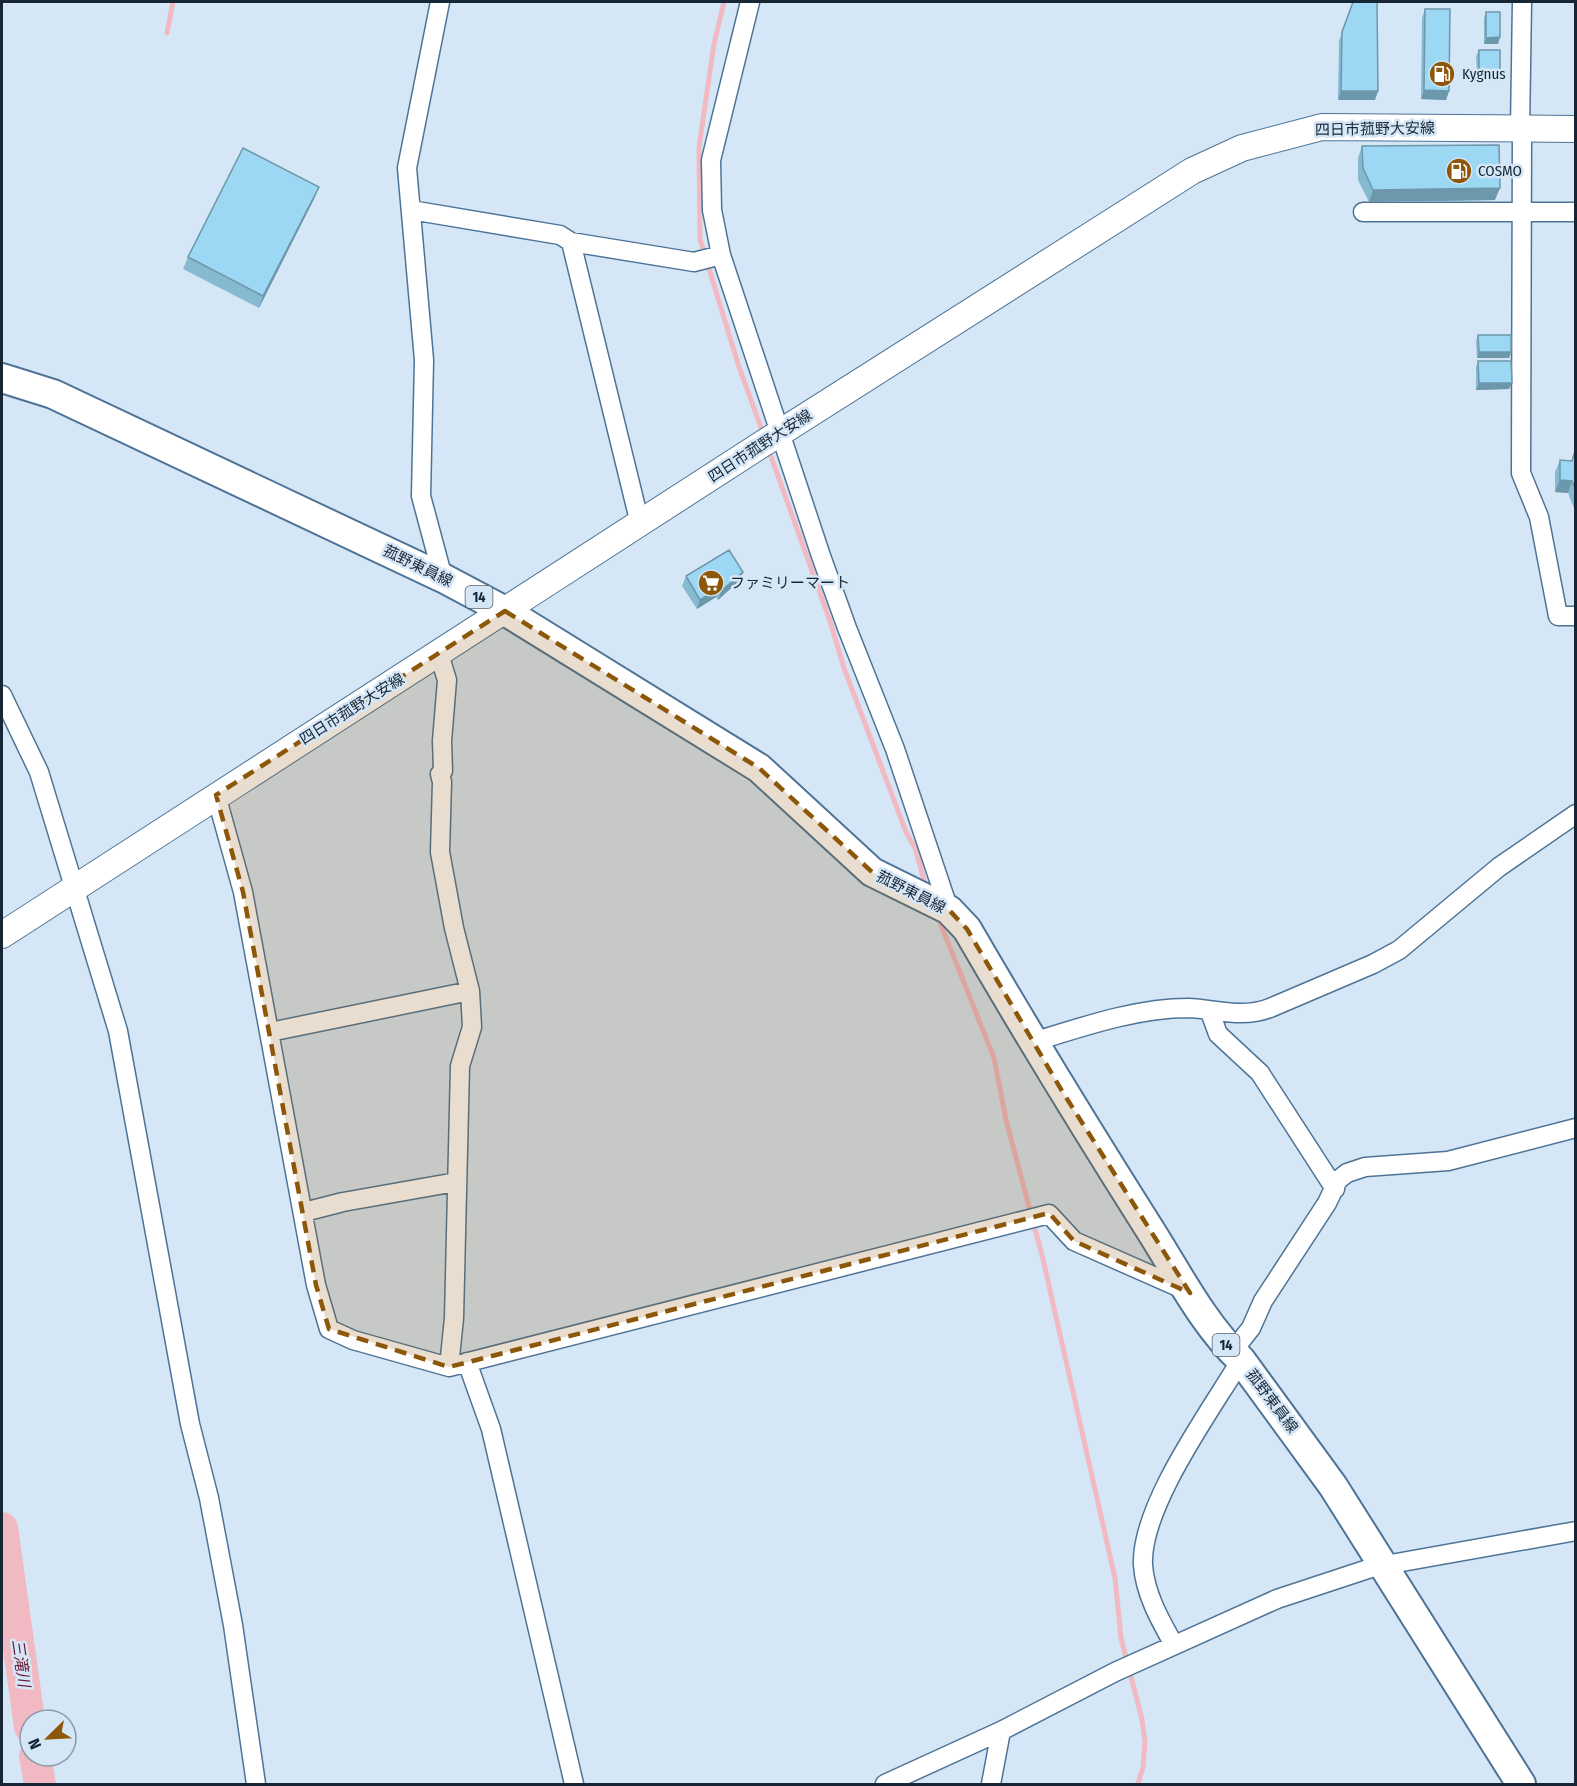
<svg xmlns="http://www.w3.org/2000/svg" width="1577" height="1786" font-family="'Fira Sans Condensed','Noto Sans JP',sans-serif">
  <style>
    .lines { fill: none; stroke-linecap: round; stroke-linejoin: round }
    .stream { stroke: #f1bac3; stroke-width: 5 }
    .river { stroke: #f1bac3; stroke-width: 32 }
    .street-casing { stroke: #4d7497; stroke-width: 21 }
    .secondary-casing { stroke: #4d7497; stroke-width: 28 }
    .primary-casing { stroke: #4d7497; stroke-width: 32 }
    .street { stroke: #fff; stroke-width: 18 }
    .secondary { stroke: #fff; stroke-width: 26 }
    .primary { stroke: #fff; stroke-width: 28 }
    .wall { fill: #86bad1 }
    .shaded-wall { fill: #6d97aa }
    .building { fill: #9cd8f3; stroke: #6d97aa; stroke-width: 1.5 }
    .marked { fill: #8d570a; fill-opacity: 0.2; stroke: #8d570a; stroke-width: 4.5; stroke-dasharray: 12 8; stroke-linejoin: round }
    .labels { text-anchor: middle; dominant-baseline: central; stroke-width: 5; stroke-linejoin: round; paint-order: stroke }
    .shield { fill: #d5e6f6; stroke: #4f606f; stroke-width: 1.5 }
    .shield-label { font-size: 14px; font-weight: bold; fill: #162635 }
    .poi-label { font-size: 15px; fill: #162635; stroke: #d5e6f6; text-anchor: start }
    .street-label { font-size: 15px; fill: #162635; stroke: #d5e6f6 }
    .water-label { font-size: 16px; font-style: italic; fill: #6a1831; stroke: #d5e6f6 }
  </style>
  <rect width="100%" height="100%" fill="#d5e6f6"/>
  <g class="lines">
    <path class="stream" d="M724,2L714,44L699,147L700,239L739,367L764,436
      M167,33L173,2
      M768,448L830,621L844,668L906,832L915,848L926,887
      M937,915L994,1058L1006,1120L1043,1259L1115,1578L1121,1638L1142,1719L1145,1742L1143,1767L1138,1784"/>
    <path class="river" d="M2,1528L30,1727
      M35,1756L40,1784"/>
    <g class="street-casing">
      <path id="street" d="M440,2L407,168L424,360L421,496L443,578
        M750,2L711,160L712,210L721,255L821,556L847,628L895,749L949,910
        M1520,129L1522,2
        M1522,129L1521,473L1539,517L1558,616H1576
        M411,210L560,235L571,242L694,262L721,255
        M1363,212H1576
        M571,242L640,524
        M439,654L447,680L442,741L443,771L440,774L442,782L440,852L454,928L470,991L472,1027L460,1066L454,1318L449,1367
        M2,695L39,772L118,1031L190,1424L209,1498L233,1625L256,1784
        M216,795L243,892L316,1285L329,1329L353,1340L449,1367L1049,1214L1074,1241L1185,1290
        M1210,1012L1218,1034L1260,1073L1335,1189
        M270,1032L470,991
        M1033,1042C1082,1027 1136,1008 1188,1008C1217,1009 1241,1019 1270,1008L1373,964L1399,950L1499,867L1576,814
        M304,1212L343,1202L456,1182
        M1232,1352L1251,1328L1263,1301L1327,1203L1338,1180L1347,1173L1365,1167L1448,1161L1576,1128
        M467,1362L491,1429L574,1784
        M1174,1645C1160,1620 1145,1594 1143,1565C1140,1507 1211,1410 1241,1360
        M885,1784L1001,1731L1115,1672L1277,1599L1374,1567L1576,1531
        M991,1784L1001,1731"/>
    </g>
    <g class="secondary-casing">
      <path id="secondary" d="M2,935L756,448L1192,171L1242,148L1322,127L1576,129"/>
    </g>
    <g class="primary-casing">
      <path id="primary" d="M2,378L53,394L443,578L505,611L759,768L872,872L949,910L967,929C1025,1029 1085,1127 1147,1225C1176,1270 1202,1323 1241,1360L1333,1486L1521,1784"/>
    </g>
    <use href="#street" class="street"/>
    <use href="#secondary" class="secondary"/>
    <use href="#primary" class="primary"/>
  </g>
  <path class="wall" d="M1353,2L1378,91L1375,100H1338L1339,41Z
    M1425,9L1449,91L1446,100L1421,99L1422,18Z
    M1486,12L1500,37L1498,44H1484V18Z
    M1479,50L1498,77H1477L1476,56Z
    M1362,146L1495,200L1369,202L1358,180V158Z
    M314,199L259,308L183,269L188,257Z
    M1478,335L1511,352L1509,358H1477L1476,341Z
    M1478,361L1509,389L1476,390V367Z
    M1575,451V511L1568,493L1555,492V472L1560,460L1572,461Z
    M743,572L739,581L718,600L716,597L697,609L682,586L686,576Z"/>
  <path class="shaded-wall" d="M1500,37L1498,44H1484L1486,38Z
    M1479,71H1500L1498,77H1477Z
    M1424,90L1449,91L1446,100L1421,99Z
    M1341,91H1378L1375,100H1338Z
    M319,187L314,199L259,308L263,296Z
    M1500,188L1495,200L1369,202L1373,190Z
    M1479,352H1511L1509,358H1477Z
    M1479,383H1512L1509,389L1476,390Z
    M1560,480L1572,481L1568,493L1555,492Z
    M743,572L739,581L718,600L721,591Z
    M719,588L716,597L697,609L700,600Z"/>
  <path class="building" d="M1353,2H1377L1378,91H1341L1342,32Z
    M1425,9H1450L1449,91L1424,90Z
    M1486,12H1500V37L1486,38Z
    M1479,50H1500V71H1479Z
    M1499,145L1500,188L1373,190L1363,168L1362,146Z
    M243,148L319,187L263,296L188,257Z
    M1478,335H1511V352H1479Z
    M1478,361H1511L1512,383H1479Z
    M1575,451V488L1572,481L1560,480V460L1572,461Z
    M729,550L743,572L721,591L719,588L700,600L686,576Z"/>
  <path class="marked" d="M505,611L759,768L872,872L949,910L967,929L1062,1091L1190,1293L1074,1241L1049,1213L449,1367L329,1329L316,1285L243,892L216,795Z"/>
  <defs>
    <g id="fuel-disc" transform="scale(1.35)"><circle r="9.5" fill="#8d570a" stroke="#d5e6f6"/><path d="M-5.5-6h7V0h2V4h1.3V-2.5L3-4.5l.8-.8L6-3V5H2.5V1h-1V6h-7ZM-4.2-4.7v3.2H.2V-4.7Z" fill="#fff"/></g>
    <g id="supermarket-disc" transform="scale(1.35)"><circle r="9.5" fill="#8d570a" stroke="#d5e6f6"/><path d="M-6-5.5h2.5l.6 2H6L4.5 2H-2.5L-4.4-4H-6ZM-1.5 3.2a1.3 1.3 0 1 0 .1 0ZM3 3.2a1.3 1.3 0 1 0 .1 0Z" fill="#fff"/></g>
  </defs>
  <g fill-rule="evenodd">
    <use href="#fuel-disc" x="1442" y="74"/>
    <use href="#fuel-disc" x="1459" y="171"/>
    <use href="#supermarket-disc" x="711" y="583"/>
  </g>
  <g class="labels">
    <g class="shield">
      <rect x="465.5" y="586" width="27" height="22" rx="4.5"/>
      <rect x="1212.5" y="1334" width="27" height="22" rx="4.5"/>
    </g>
    <g class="shield-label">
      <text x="479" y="597">14</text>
      <text x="1226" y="1345">14</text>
    </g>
    <g class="poi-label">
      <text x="1462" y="74">Kygnus</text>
      <text x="1478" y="171">COSMO</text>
      <text x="730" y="583">ファミリーマート</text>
    </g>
    <g class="street-label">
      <text transform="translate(1375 129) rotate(-1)">四日市菰野大安線</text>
      <text transform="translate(760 446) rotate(-33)">四日市菰野大安線</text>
      <text transform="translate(418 566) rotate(26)">菰野東員線</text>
      <text transform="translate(352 709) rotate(-32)">四日市菰野大安線</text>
      <text transform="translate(911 892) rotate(27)">菰野東員線</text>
      <text transform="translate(1272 1401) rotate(53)">菰野東員線</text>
    </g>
    <g class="water-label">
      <text transform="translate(21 1663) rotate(82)">三滝川</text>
    </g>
  </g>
  <rect width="1577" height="1786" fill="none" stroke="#162635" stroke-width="6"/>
  <g transform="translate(48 1738) rotate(246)"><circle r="28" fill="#d5e6f6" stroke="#8999a9" stroke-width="1.5"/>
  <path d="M0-4.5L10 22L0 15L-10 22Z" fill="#8d570a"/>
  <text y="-9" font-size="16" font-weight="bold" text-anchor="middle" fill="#162635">N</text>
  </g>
</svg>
